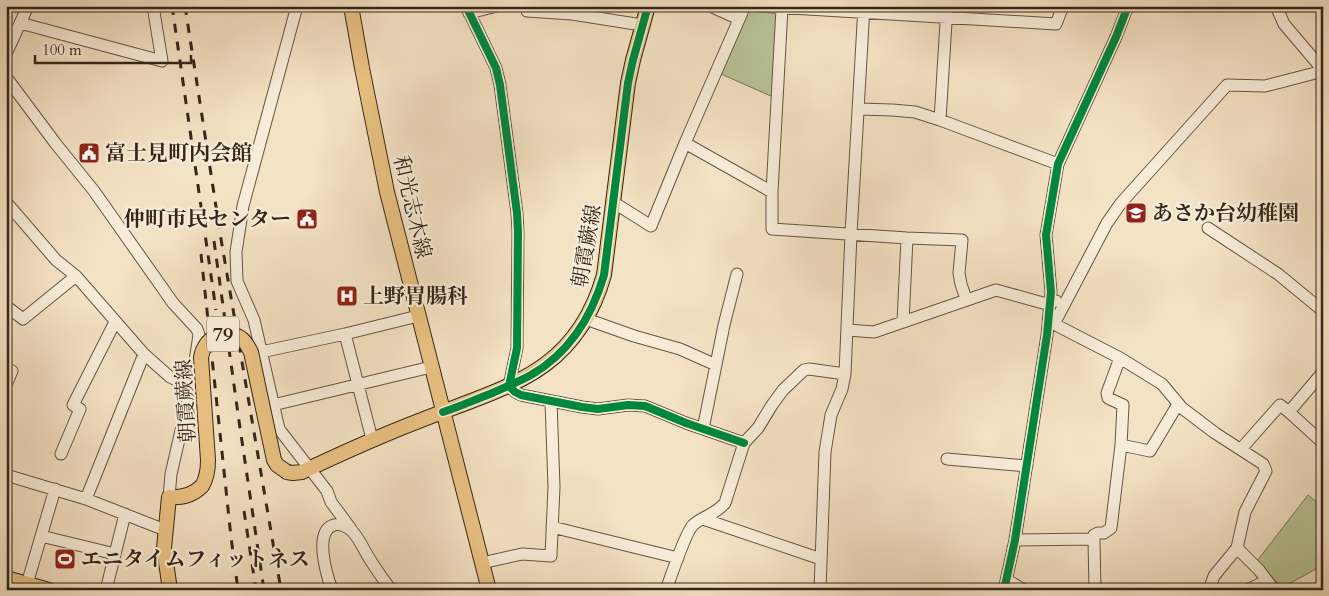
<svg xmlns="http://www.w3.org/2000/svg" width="1329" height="596" font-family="Cardo,'Noto Serif JP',serif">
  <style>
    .green { fill: #b8c497; stroke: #767558 }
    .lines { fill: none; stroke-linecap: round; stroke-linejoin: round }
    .minor-casing { stroke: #655544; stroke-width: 13 }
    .major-casing { stroke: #35261a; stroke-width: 16 }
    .minor { stroke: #f8ecd9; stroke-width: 11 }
    .major { stroke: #eac182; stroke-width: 14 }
    .rail { stroke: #35261a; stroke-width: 3; stroke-dasharray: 9 9; stroke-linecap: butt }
    .major-bridge-casing { stroke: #35261a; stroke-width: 16; stroke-linecap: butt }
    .major-bridge { stroke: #eac182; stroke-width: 14 }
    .cycleway-casing { stroke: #f8ecd9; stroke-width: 11 }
    .cycleway { stroke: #00873e; stroke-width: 8 }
    .labels { text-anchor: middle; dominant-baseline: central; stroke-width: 4.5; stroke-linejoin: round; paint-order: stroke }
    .shield { fill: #f8ecd9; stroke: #706153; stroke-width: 1 }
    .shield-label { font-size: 20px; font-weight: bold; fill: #35261a }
    .poi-label { font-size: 21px; font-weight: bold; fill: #35261a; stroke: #f8ecd9; text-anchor: start }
    .street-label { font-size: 21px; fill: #35261a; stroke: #f8ecd9 }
  </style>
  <rect width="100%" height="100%" fill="#f4e2c4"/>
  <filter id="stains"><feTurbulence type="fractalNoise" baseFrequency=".004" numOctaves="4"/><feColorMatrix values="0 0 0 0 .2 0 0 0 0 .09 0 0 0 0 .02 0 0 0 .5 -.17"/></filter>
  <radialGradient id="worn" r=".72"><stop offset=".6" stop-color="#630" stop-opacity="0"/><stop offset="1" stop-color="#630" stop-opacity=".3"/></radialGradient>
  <path class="green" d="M752,11L773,12L777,16L773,97L721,74L747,14Z
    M1308,495L1323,507V565L1280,589L1277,582L1257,561Z"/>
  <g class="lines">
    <g class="minor-casing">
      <path id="minor" d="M297,6L243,206L236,252L237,281L254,320L279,429L327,491L331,502L351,529
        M466,6L496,68L500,85L517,213L518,232L517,348L509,386L515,392L521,395L582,407L598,409L628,405L645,406L686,423L744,443
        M526,6L527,11L572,14L642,25
        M710,6L739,19
        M759,6L1056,24L1063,6
        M1276,6L1284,24L1323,70
        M782,8L772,192V229L907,238L962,240L959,273L961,284L966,299
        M469,13L497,6
        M20,23L162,61L153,6
        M6,54L28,6
        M6,77L56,144L94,191L173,303L197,329L199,335L191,387L171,474L169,497
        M859,109L892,110L915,112L940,120L1058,164
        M940,120L947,6
        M685,143L772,192
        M6,202L56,260L76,276L144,354L170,377L191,387
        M613,202L651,226L685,143L744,8L749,6
        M1208,228L1278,274L1323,311
        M6,306L23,319L76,276
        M586,319L634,336L680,349L716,365
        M903,322L907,238
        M1048,323L1054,324L1120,358L1162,384L1182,408L1215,433L1263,464L1266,471L1245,512L1237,548L1259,570L1274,590
        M1054,324L1107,223L1121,203L1227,85L1265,86L1323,71
        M848,330L874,332L996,290L1043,303L1056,301
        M345,334L372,439
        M261,352L345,334L418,316
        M1120,358L1107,393L1108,398L1123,405L1121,445
        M6,368L12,371L6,385
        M273,405L431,367
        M1289,412L1323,443
        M703,429L724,325L737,274
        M1241,449L1280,405L1289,412L1323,372
        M61,454L80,409L73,405L115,322
        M947,459L1027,466
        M6,475L86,499L165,530
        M86,499L144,354
        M703,519L821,559
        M552,527L678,558
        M41,536L115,554
        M1094,539L1095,590
        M1015,540L1094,539V535L1098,533H1104L1111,528L1121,445L1150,451L1178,404
        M482,563L522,554L551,556L554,487L551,401
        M1007,580L1024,590
        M27,584L55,489
        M106,590L125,514
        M332,590C327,576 313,531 334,525C340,523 348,527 352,531C360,539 364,551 371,561C377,571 384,580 391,590
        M666,590C671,577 685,533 693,525C703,516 715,515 725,503L744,443L758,428L772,405L783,390L804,370L809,369L845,374
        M820,590L825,452L831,415L842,389L845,374L851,234L864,6
        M1004,590L1015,540L1047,335L1051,292L1046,235L1058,164L1116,37L1128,6
        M1209,590L1214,576L1237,548
        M1247,590L1266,581"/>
    </g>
    <g class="major-casing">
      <path id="major" d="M351,6L362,68L387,192L489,590
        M287,472L293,473L302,472C342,453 382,435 424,419C508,386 576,373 604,275L628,83L633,60L648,6
        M6,578L49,590
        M170,590L164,548L169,497C181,498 193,495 202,486"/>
    </g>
    <use href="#minor" class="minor"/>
    <use href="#major" class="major"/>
    <path class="rail" d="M172,6L216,310
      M185,6L221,239L281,590
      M214,241L239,421L264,590
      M201,254L231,537L238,590
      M244,511L256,590"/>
    <g class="major-bridge-casing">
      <path id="major-bridge" d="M202,486C207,478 208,470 208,460L201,358C203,339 225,325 242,339C246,342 248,347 251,352L274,460L277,465L287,472"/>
    </g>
    <use href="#major-bridge" class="major-bridge"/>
    <g class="cycleway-casing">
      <path id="cycleway" d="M466,6L496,68L500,85L517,213L518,232L517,348L509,386L515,392L521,395L582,407L598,409L628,405L645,406L686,423L744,443
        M443,412C459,407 474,400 490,394C504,388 518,382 531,375C569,353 592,316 604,275L628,83L633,60L648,6
        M1004,590L1015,540L1047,335L1051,292L1046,235L1058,164L1116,37L1128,6"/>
    </g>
    <use href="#cycleway" class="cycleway"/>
  </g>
  <defs>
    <g id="civic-square" transform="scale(1.125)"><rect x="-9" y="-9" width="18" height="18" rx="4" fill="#8f2418" stroke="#f8ecd9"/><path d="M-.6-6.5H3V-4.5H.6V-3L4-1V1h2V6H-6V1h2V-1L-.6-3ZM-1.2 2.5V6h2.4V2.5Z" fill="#fff"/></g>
    <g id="school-square" transform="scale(1.125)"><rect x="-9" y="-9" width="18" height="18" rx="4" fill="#8f2418" stroke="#f8ecd9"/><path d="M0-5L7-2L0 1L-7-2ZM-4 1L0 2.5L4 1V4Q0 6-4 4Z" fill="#fff"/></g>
    <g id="hospital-square" transform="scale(1.125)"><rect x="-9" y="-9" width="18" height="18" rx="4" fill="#8f2418" stroke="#f8ecd9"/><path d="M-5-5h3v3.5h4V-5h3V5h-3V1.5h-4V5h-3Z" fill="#fff"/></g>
    <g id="stadium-square" transform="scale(1.125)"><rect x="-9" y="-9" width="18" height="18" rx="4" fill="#8f2418" stroke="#f8ecd9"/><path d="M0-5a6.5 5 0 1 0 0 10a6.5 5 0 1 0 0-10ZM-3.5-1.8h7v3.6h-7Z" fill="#fff"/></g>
  </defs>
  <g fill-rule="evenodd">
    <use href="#civic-square" x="89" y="153"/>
    <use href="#school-square" x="1136" y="213"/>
    <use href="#civic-square" x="307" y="219"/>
    <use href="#hospital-square" x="347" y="296"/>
    <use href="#stadium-square" x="65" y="559"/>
  </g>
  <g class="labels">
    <rect class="shield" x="207" y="316.5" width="32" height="35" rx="4"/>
    <g class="shield-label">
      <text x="223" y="334">79</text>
    </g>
    <g class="poi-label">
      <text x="105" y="153">富士見町内会館</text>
      <text x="1152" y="213">あさか台幼稚園</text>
      <text x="291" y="219" text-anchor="end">仲町市民センター</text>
      <text x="363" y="296">上野胃腸科</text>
      <text x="81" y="559">エニタイムフィットネス</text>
    </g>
    <g class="street-label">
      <text transform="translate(412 207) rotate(77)">和光志木線</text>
      <text transform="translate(587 246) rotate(-80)">朝霞蕨線</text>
      <text transform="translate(186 401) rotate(-93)">朝霞蕨線</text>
    </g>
  </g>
  <rect width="1329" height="596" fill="none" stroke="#f4e2c4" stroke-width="25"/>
  <rect x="8" y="8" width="1314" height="581" fill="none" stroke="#35261a" stroke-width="2.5"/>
  <rect x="12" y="12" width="1304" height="571" fill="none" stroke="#35261a"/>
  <path d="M35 55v8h156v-8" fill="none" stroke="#35261a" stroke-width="2.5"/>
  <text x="42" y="55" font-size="15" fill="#35261a" stroke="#f8ecd9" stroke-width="4" paint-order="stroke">100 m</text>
  <rect width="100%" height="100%" filter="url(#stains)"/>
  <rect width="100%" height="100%" fill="url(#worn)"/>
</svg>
